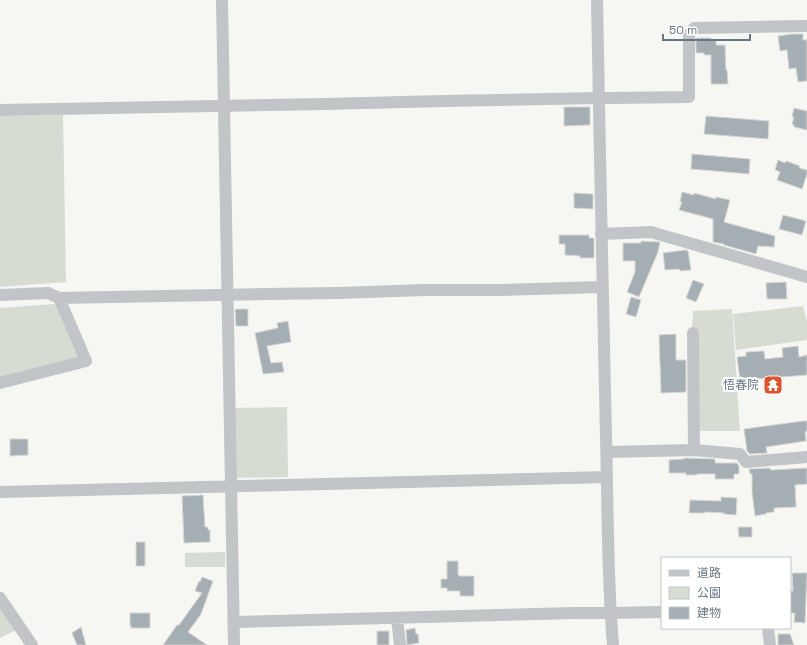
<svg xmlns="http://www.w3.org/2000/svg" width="807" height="645" font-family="'Space Grotesk','Noto Sans JP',sans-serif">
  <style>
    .green { fill: #d7dcd3 }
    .building { fill: #a5aeb3; stroke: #d7d7d5 }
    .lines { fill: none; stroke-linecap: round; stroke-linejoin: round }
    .street { stroke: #c1c5c8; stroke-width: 12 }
    .labels { text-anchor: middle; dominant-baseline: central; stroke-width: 4; stroke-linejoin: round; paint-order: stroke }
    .poi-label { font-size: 12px; fill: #667682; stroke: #fff; text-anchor: end }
  </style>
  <rect width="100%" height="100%" fill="#f6f6f2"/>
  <path class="green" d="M63,115L66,282L0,287V116Z
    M55,304L79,358L0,379V308Z
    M803,306L807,322V340L736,350L733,314Z
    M732,309L740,431H697L692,329L693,311Z
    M287,407L288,477L235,478V408Z
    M225,552V567H185V553Z
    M0,606L16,630L0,638Z"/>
  <path class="building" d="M792,34H803V40H807V81L798,82L796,68L789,69L787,50L780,51L778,36Z
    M696,38H711V40H716V45H725L726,70H727L728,84H711V55H704V53H696Z
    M564,107H590V125L564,126Z
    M794,108L807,111V130L794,127V125L792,124L794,117H792Z
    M706,116L769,121L768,139L704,134Z
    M692,154L750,159L749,174L691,169Z
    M778,160L785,163L786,161L800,166L799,168L807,170V174L802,189L777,180L780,172L775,170Z
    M682,192L694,195V193L716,199V197L730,200L724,222L775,236L774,247L758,246L756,254L724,245V244L713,242V219L679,210L682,202H680Z
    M574,193L593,194V209L574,208Z
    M783,215L806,221L802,235L779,229Z
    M559,235H589V238H594V258H580V256L565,255V244H559Z
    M641,241L660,242L658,252L639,297L627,292L635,272V261H623V243H641Z
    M686,250L688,251L691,270L680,271L679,269L665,270L663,253Z
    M693,280L704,284L696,302L686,298Z
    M786,282L787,299H767L766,283Z
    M631,297L641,300L636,317L626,314Z
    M236,309H248V326H236L235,310H236Z
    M288,321L291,342L267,346L271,363L282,362L284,372L263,374L255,333L278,328L277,323Z
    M676,334V360H686V392L661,393L659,335Z
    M798,346L799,357L807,355V375L757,379L758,383L747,384V380L740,381L737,357L746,356V352L764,351L765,359L783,357L782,348Z
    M803,421H807V431L805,432L806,441L766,447L767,453L750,454L747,451L744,429Z
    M10,439H28V455L10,456Z
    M684,458L715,459V463H737L739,466V474H734V479H715V474H697V475H686V473H669V460L684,459Z
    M769,468V469L770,468L771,470L807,468V484L795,485L796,505V507L774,508V512L766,513V514L755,516L752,492V474H750L749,469Z
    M203,495L205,527H208V530H210V542L184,543L182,496Z
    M721,497L737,498L736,515L724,514V513L705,512V513H689L690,500L721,501Z
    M738,527H752V537H739Z
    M136,542H145V566H136Z
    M447,561H458V575H459V576H474V596H460V591H447V588H441V579H447Z
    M792,573H807L805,623L794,622L795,613H790V591H793Z
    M202,577L213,581L201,614L188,632L207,645H163L177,625H179L202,593L195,591L199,581L200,582Z
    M130,613H150V628H131V626H130Z
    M81,627L86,645H77L72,633Z
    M415,628L416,634H418L419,643L407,645L406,630Z
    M377,631H389V645H377Z
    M778,634H790L794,645H778Z"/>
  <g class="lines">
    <path class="street" d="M222,0L234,645
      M597,0C600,146 602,292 606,438C608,507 607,576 613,645
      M0,110C107,108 215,106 322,104C445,101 567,98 689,97V35L694,28L807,26
      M601,234L651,232L807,277
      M0,295L48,293L59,298L267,294L339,293L424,290H502L602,287
      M693,333L694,450
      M0,383L86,361L59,298
      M607,452L694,450L740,454L746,462L807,457
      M0,492L607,477
      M0,598L32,645
      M397,618L400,645
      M234,622L574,613H610L662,612
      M768,628L770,645"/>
  </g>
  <defs>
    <g id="temple-square" transform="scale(1)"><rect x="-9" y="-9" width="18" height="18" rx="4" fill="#dc532c" stroke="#fff"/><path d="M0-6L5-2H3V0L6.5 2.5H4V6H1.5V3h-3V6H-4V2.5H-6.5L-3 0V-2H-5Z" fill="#fff"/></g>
  </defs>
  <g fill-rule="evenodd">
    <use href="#temple-square" x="773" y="385"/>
  </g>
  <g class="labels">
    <g class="poi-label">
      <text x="759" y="385">悟春院</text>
    </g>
  </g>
  <rect x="661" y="557" width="130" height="72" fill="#ffffff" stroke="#c2c8cd"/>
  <rect x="669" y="570" width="20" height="6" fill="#c1c5c8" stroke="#c2c8cd"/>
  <text x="697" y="577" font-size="12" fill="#667682">道路</text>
  <rect x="669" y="587" width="20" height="12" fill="#d7dcd3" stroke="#c2c8cd"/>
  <text x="697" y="597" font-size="12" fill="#667682">公園</text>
  <rect x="669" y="607" width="20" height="12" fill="#a5aeb3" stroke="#c2c8cd"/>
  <text x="697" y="617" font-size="12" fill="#667682">建物</text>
  <path d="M663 34v6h87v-6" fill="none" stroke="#667682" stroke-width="2"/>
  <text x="669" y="34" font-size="12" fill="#667682" stroke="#ffffff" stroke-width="3" paint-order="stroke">50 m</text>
</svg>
